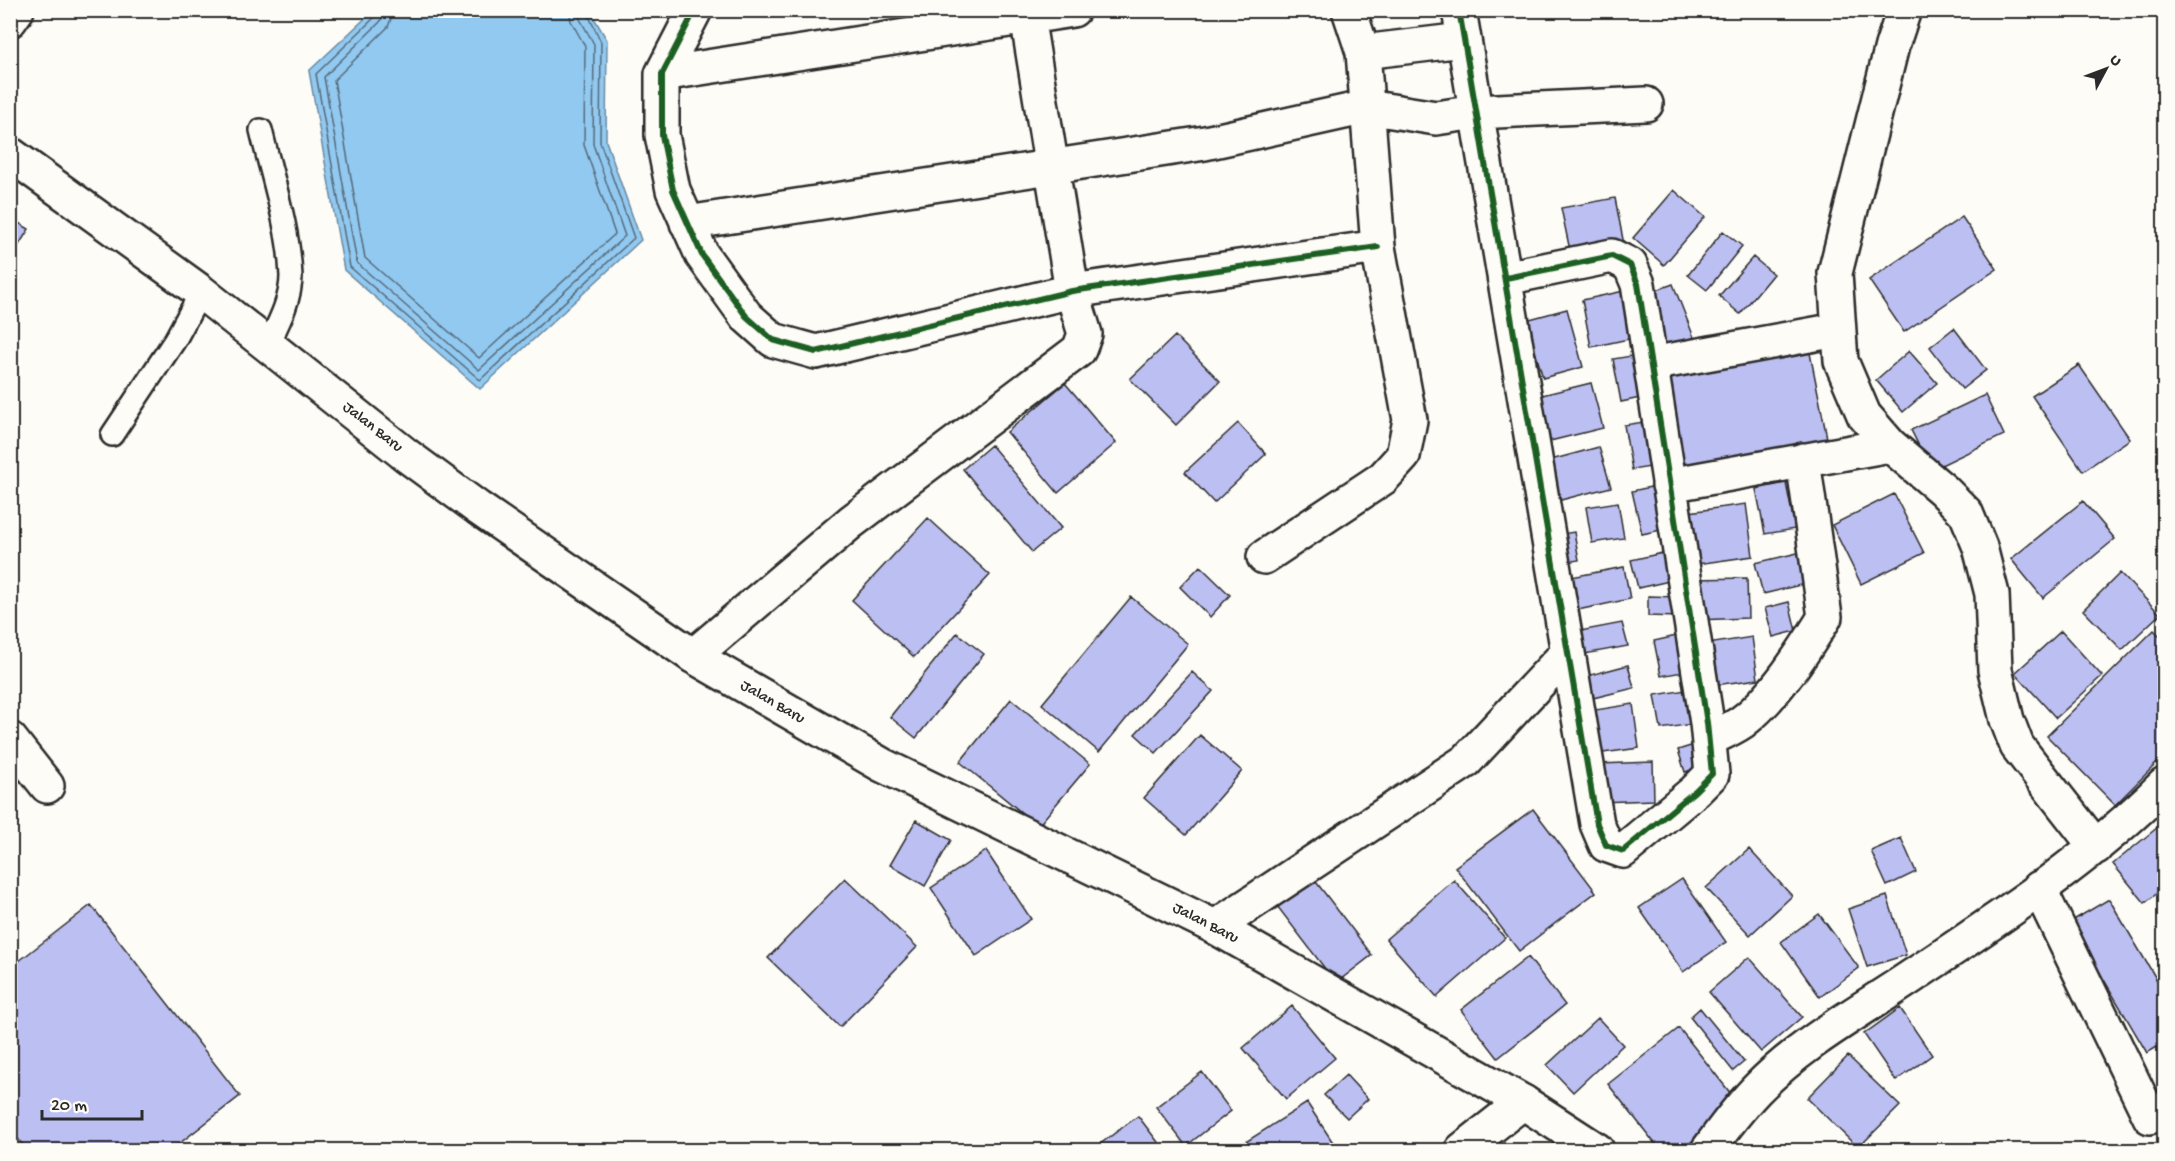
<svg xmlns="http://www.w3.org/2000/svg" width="2175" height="1161" font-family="'Gochi Hand',sans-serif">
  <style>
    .water { fill: #92c9f0; stroke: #698aa1; stroke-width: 1.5 }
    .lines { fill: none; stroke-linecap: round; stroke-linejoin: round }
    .shore { stroke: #546a7a; stroke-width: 1.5 }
    .building { fill: #bcbff1; stroke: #2b2b2b; stroke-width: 1.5 }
    .lane-casing { stroke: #2b2b2b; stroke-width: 26 }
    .street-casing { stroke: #2b2b2b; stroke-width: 38 }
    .secondary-casing { stroke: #2b2b2b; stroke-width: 38 }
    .lane { stroke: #fdfcf7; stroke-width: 21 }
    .street { stroke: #fdfcf7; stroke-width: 33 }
    .secondary { stroke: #fdfcf7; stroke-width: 33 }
    .cycleway-casing { stroke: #fdfcf7; stroke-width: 10 }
    .cycleway { stroke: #1b5e20; stroke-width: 6 }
    .labels { text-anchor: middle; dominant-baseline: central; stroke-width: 6; stroke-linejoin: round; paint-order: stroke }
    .street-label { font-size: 16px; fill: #2b2b2b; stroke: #fdfcf7 }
  </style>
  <rect width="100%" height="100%" fill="#fdfcf7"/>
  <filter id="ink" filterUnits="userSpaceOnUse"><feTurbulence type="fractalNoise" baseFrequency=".0167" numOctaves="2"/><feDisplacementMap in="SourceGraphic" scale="12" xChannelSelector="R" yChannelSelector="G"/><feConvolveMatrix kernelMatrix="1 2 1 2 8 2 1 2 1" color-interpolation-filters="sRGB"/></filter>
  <g filter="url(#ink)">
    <path class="water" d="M373,11H590L607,40L606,141L641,240L480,389L344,270L309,71Z"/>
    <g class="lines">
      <path class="shore" d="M377,10L375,17L316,74L350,267L480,380L634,238L600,142L601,42L586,10
        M385,10L380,22L324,77L357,263L479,370L625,236L593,144L594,44L580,19L578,10
        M394,10L388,27L334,80L365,258L479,358L615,234L584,145L585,46L571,21L569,10"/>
    </g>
    <path class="building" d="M1674,190L1705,217L1664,265L1633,238Z
      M1615,198L1625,250L1572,260L1561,208Z
      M1962,217L1997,269L1904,332L1869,280Z
      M10,218L29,229L10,259Z
      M1723,231L1742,246L1707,290L1688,275Z
      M1753,257L1773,274L1740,314L1719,296Z
      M1673,284L1695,340L1668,350L1646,294Z
      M1629,290L1638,337L1591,347L1582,300Z
      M1567,309L1583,367L1543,378L1526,320Z
      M1954,328L1986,370L1962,389L1930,347Z
      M1175,336L1220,381L1176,425L1130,379Z
      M1808,343L1828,443L1684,470L1665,371Z
      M1909,351L1937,383L1903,412L1876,380Z
      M1637,355L1645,397L1621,402L1613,359Z
      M2079,365L2130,439L2083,471L2032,396Z
      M1065,383L1116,443L1058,493L1007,432Z
      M1591,383L1603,428L1546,442L1534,397Z
      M1985,395L2004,435L1931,470L1911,430Z
      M1650,421L1657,466L1632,470L1624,425Z
      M1238,423L1266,454L1214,503L1185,472Z
      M991,445L1061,528L1032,552L963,469Z
      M1599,447L1611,487L1557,501L1547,461Z
      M1786,483L1795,529L1765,534L1756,489Z
      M1660,485L1670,528L1642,534L1632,491Z
      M1894,494L1924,553L1861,584L1832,525Z
      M2083,501L2115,539L2043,598L2011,559Z
      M1618,502L1624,538L1592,543L1586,507Z
      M1746,504L1753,556L1690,565L1682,513Z
      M928,518L990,575L914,657L852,600Z
      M1574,532L1579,560L1554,564L1549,536Z
      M1667,552L1674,580L1638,588L1631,560Z
      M1802,552L1809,583L1763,594L1755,563Z
      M1200,566L1230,595L1210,617L1180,587Z
      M1624,567L1630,599L1568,612L1561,579Z
      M2120,573L2160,614L2122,650L2083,610Z
      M1747,578L1748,618L1696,620L1695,579Z
      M1648,596L1679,597V617L1648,616Z
      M1131,597L1188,644L1099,752L1042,704Z
      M1789,602L1796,631L1773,637L1765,608Z
      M1622,623L1628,646L1585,654L1580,631Z
      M2154,630L2164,640V756L2115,805L2047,736Z
      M2061,631L2102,676L2056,718L2015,673Z
      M957,633L984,654L916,738L890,717Z
      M1681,635L1688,671L1661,676L1654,641Z
      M1752,637L1758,679L1708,686L1701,645Z
      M1628,665L1634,688L1589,699L1583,677Z
      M1192,672L1213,691L1156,753L1135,734Z
      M1692,689L1698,723L1661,729L1655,695Z
      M1011,699L1090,764L1038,826L960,762Z
      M1633,704L1639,748L1596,754L1589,711Z
      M1200,735L1242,771L1186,835L1144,798Z
      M1697,744L1704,766L1685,772L1678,750Z
      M1653,762L1654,800L1599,802L1598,764Z
      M1533,809L1596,892L1519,951L1455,867Z
      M916,820L951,840L925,886L890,865Z
      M2164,822V888L2145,903L2113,864Z
      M1901,838L1916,872L1887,886L1871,851Z
      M1749,849L1792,896L1750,935L1706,888Z
      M986,851L1031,919L976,956L931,888Z
      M1310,874L1372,955L1336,983L1274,902Z
      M845,878L917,947L840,1027L768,958Z
      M1682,879L1726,942L1683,972L1639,908Z
      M1454,880L1505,938L1437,997L1386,939Z
      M1887,896L1906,955L1867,967L1848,909Z
      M2109,899L2164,992V1043L2147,1053L2070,922Z
      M91,905L240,1096L171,1150H27L10,1129V968Z
      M1819,914L1859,968L1820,997L1781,942Z
      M1528,957L1565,1005L1498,1058L1461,1010Z
      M1749,957L1802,1017L1761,1052L1709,992Z
      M1292,1006L1335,1058L1286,1099L1243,1048Z
      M1700,1008L1744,1062L1733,1071L1690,1017Z
      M1900,1008L1932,1055L1896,1081L1864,1034Z
      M1598,1018L1623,1045L1573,1092L1547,1065Z
      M1679,1028L1739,1104L1681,1150H1660L1608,1084Z
      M1848,1056L1900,1106L1858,1148L1807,1098Z
      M1202,1072L1231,1111L1186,1146L1156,1107Z
      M1346,1075L1368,1099L1347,1118L1324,1095Z
      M1307,1103L1336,1147L1330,1150H1233Z
      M1138,1116L1164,1150H1092Z"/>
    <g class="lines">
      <g class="lane-casing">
        <path id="lane" d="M261,130C272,177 289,227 291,276C291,300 278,324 268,345
          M112,435L175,340L201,292"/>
      </g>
      <g class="street-casing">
        <path id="street" d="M695,10L662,74V135L673,190L702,255L746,316L773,340L816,352L1072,291L1378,247
          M1459,10L1597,824L1606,845L1623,851L1695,791L1712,774L1707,723L1638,284L1630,265L1612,256L1506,278
          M1904,10L1892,46L1835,273L1841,361L1864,415L1890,445L1943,490L1966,513L1980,547L1992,594L1995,670L2007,720L2017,746L2096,847
          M10,20L17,10
          M1363,52L1463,40
          M662,74L1073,10
          M687,223L1205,143L1367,107L1436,118L1476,112L1646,104
          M1651,364L1837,330
          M1669,485L1890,445
          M1264,557L1383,478L1403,456L1410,420L1378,247L1363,52L1349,10
          M693,656L851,522L1079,350L1085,334L1072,291L1026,10
          M10,739L47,786
          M1709,739C1720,734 1732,729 1742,722C1774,698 1804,651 1825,617L1803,460
          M2039,888L2150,1117L2164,1109
          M1215,927L1466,761L1567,653
          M1462,1150L1523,1102
          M1708,1150C1723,1129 1738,1109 1756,1090C1801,1043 1861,1011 1914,975C2001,917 2090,859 2164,785"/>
      </g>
      <g class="secondary-casing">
        <path id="secondary" d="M10,154L201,292L406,455L478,508L693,656L882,765L1215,927L1523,1102L1597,1150"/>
      </g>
      <use href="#lane" class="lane"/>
      <use href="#street" class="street"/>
      <use href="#secondary" class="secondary"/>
      <g class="cycleway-casing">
        <path id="cycleway" d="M695,10L662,74V135L673,190L702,255L746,316L773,340L816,352L1072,291L1378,247
          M1459,10L1597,824L1606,845L1623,851L1695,791L1712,774L1707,723L1638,284L1630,265L1612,256L1506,278"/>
      </g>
      <use href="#cycleway" class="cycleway"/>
    </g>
  </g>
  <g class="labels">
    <g class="street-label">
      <text transform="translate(372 428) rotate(38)">Jalan Baru</text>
      <text transform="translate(772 703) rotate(30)">Jalan Baru</text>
      <text transform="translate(1205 924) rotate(27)">Jalan Baru</text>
    </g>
  </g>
  <rect width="2175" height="1161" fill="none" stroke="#fdfcf7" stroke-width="36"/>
  <rect x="18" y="18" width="2139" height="1125" fill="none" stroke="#2b2b2b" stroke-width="2" filter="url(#ink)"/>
  <g transform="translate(2106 69) rotate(49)" stroke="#fdfcf7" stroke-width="4.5" paint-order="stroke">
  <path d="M0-4.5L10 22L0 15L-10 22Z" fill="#2b2b2b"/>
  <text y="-9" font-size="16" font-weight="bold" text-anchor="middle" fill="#2b2b2b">U</text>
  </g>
  <path d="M42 1110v9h100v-9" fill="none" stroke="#2b2b2b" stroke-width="3"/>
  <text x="51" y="1110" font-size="18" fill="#2b2b2b" stroke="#fdfcf7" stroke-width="4.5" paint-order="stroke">20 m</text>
</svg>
